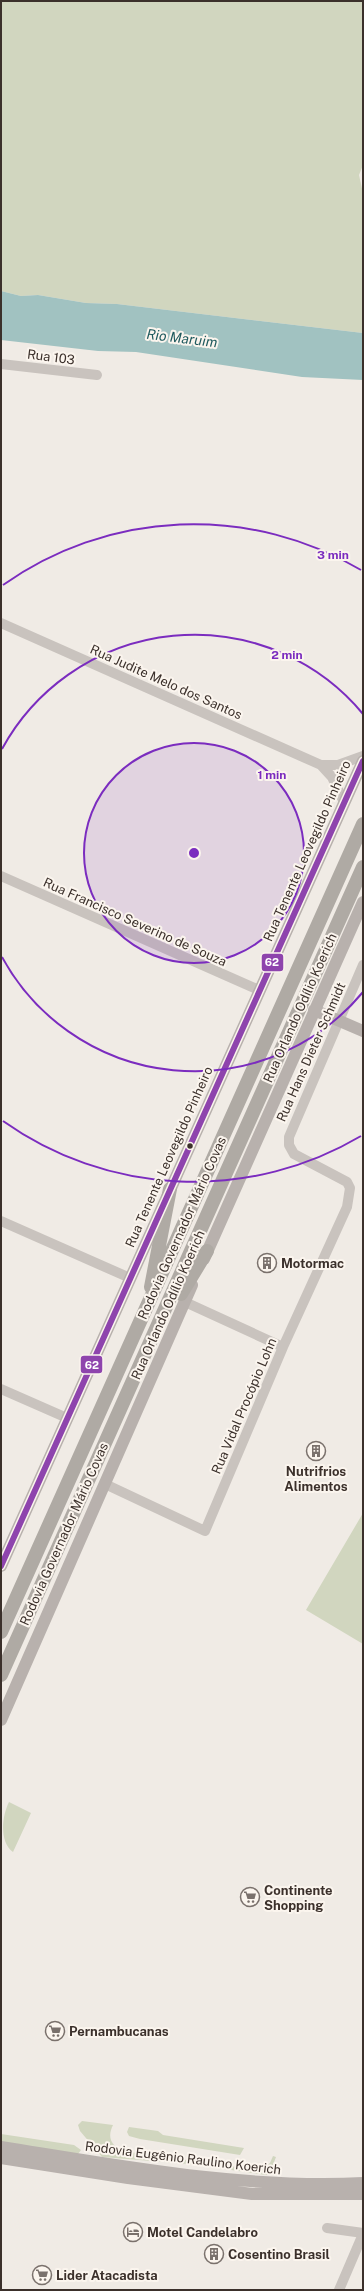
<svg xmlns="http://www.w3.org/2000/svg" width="364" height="2291" font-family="'Public Sans',sans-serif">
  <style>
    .green { fill: #d1d6bf }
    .water { fill: #a1c2c1 }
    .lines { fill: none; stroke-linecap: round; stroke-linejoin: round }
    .minor { stroke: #c9c3be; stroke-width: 10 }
    .major { stroke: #b8b1ad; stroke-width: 12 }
    .highway { stroke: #afaaa4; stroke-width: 14 }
    .bus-1-casing { stroke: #fbf5ee; stroke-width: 9 }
    .bus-1 { stroke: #8e44ad; stroke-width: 6 }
    .ring { fill: none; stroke: #7b2cbf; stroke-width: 2 }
    .bus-dot { fill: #3b302b; stroke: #fbf5ee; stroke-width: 1.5 }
    .labels { text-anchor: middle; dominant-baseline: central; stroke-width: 4; stroke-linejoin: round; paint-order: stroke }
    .street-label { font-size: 13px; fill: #3b302b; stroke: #fbf5ee }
    .poi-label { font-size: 13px; font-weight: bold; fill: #3b302b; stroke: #fbf5ee; text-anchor: start }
    .water-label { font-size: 14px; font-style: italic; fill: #1f5a5e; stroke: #fbf5ee }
    .centre { fill: #7b2cbf; stroke: #fbf5ee; stroke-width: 2 }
    .ring-label { font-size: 12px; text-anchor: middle; font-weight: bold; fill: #7b2cbf; stroke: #fbf5ee; stroke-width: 4; stroke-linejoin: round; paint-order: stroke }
    .line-badge { stroke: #fbf5ee; stroke-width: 1.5 }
    .badge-label { font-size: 11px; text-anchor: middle; font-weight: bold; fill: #fff }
  </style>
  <rect width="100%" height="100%" fill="#f0ebe5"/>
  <path class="green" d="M1,1H363V165L359,175L363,193V333L117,304L86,303L38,295L21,296L1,291Z
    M363,1513V1644L306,1610Z
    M9,1802L31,1813L13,1852C0,1843 1,1818 9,1802Z
    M82,2121L113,2125C107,2137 111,2145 122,2151L260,2170L270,2163L273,2156L276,2157L271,2170L276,2171L266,2175L189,2164L102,2157L80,2131L78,2125Z
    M129,2127L158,2131L163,2135L244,2148L240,2155L140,2139L129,2136L127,2132Z
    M1,2134L74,2145L81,2150L78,2154L1,2142Z"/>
  <path class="water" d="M1,291L21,296L38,295L86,303L117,304L363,333V380L302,377L136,352L98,351L1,340Z"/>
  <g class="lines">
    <path class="minor" d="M1,364L97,375
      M1,623L321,765L332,777L344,802
      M321,765H338L363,756
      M1,876L259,990
      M1,1221L130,1278
      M185,1302L283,1347
      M1,1389L67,1418
      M105,1484L205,1531L283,1347L347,1207L350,1188L347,1182L294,1154L289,1145V1137L363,965
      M327,2228L363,2233
      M339,2290L363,2234"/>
    <path class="major" d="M314,1010L363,1031
      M204,1259L363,902
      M1,1566L363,761
      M1,1720L192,1285
      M1,2147C121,2166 242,2189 363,2183
      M1,2158L128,2178L252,2194H363"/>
    <path class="highway" d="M151,1287L170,1189
      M181,1294L207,1251
      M1,1632L363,824
      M1,1675L363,867"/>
    <g class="bus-1-casing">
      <path id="bus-1" d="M1,1566L363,761"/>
    </g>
    <use href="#bus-1" class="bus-1"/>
  </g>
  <circle cx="194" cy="853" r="110" fill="#7b2cbf" fill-opacity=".12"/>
  <g class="ring">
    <circle cx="194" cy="853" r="110"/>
    <path d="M363 992A219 219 0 0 1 2 957M2 749A219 219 0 0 1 363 714"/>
    <path d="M361 1136A329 329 0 0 1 3 1121M3 585A329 329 0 0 1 361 570"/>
  </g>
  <defs>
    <g id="building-ring" transform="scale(1)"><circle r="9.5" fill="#fbf5ee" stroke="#7a716c" stroke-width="1.5"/><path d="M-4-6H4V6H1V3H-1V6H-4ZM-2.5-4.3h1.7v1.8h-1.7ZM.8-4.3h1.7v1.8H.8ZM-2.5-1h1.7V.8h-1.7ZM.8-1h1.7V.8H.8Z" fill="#7a716c"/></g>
    <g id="supermarket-ring" transform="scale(1)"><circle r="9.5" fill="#fbf5ee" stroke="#7a716c" stroke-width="1.5"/><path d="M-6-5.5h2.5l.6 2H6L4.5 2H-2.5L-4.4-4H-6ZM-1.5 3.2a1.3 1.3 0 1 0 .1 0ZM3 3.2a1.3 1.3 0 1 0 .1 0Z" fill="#7a716c"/></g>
    <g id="hotel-ring" transform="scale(1)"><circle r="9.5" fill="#fbf5ee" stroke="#7a716c" stroke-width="1.5"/><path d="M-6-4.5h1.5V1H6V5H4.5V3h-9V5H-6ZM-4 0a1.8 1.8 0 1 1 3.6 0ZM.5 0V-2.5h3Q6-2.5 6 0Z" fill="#7a716c"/></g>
  </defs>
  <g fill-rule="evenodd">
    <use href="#building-ring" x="267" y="1263"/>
    <use href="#building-ring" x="316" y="1451"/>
    <use href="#supermarket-ring" x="250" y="1897"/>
    <use href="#supermarket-ring" x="55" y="2031"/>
    <use href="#hotel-ring" x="133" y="2232"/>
    <use href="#building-ring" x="214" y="2254"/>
    <use href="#supermarket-ring" x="42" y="2275"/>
  </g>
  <circle class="bus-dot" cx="190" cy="1146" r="3.5"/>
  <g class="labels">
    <g class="street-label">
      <text transform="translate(51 357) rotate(7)">Rua 103</text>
      <text transform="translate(166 682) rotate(24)">Rua Judite Melo dos Santos</text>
      <text transform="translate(307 851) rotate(-66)">Rua Tenente Leovegildo Pinheiro</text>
      <text transform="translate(135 922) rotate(24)">Rua Francisco Severino de Souza</text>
      <text transform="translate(300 1008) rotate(-66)">Rua Orlando Odílio Koerich</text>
      <text transform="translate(311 1052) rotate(-66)">Rua Hans Dieter Schmidt</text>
      <text transform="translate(169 1157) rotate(-66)">Rua Tenente Leovegildo Pinheiro</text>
      <text transform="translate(182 1228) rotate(-66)">Rodovia Governador Mário Covas</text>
      <text transform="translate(168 1305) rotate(-66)">Rua Orlando Odílio Koerich</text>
      <text transform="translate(244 1406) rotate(-67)">Rua Vidal Procópio Lohn</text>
      <text transform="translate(64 1534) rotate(-66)">Rodovia Governador Mário Covas</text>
      <text transform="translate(183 2158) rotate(7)">Rodovia Eugênio Raulino Koerich</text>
    </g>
    <g class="poi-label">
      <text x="281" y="1263">Motormac</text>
      <text x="316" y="1471" text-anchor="middle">Nutrifrios<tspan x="316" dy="15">Alimentos</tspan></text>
      <text x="264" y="1890">Continente<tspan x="264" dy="15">Shopping</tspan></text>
      <text x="69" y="2031">Pernambucanas</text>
      <text x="147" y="2232">Motel Candelabro</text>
      <text x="228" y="2254">Cosentino Brasil</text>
      <text x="56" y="2275">Lider Atacadista</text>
    </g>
    <g class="water-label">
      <text transform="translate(182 338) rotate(7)">Rio Maruim</text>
    </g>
  </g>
  <circle cx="194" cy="853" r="6" class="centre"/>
  <g class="ring-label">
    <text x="333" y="559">3 min</text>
    <text x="287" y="659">2 min</text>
    <text x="272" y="779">1 min</text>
  </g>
  <g class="line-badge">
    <rect x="261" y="953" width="23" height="19" rx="4" fill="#8e44ad"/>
    <rect x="80" y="1355" width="23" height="19" rx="4" fill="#8e44ad"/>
  </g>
  <g class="badge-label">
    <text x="272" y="966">62</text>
    <text x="92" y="1369">62</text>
  </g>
  <rect width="364" height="2291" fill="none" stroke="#3b302b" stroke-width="4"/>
</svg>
